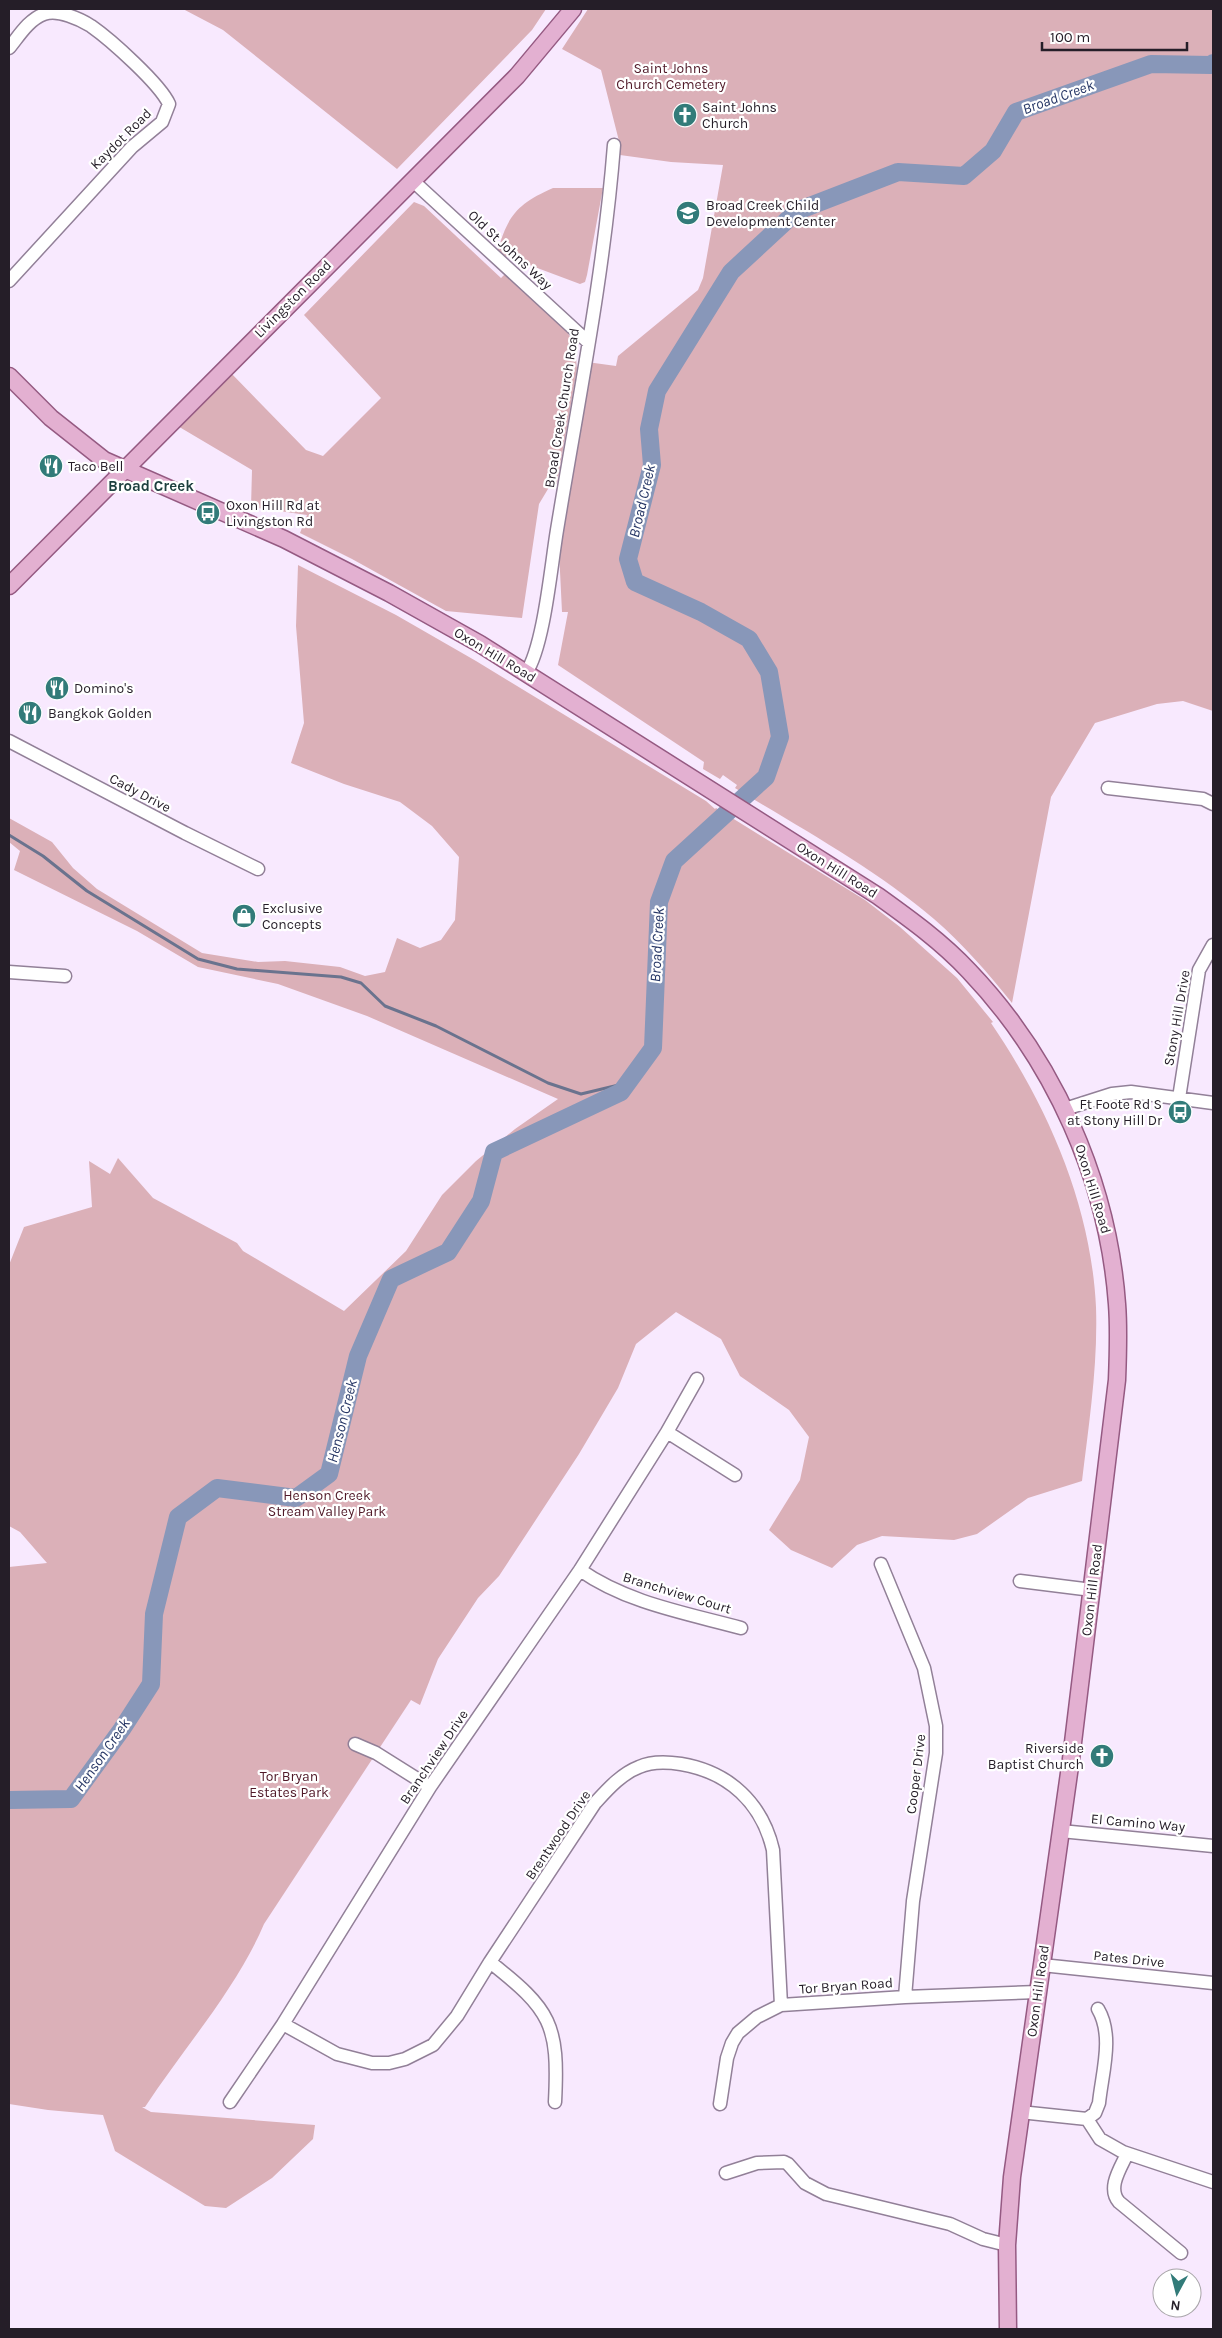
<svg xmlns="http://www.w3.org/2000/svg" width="1222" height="2338" font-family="Karla,sans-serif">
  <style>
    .green { fill: #dbb0b8 }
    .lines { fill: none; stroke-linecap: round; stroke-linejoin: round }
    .stream { stroke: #6a738e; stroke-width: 3 }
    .river { stroke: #8897b9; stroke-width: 18 }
    .minor-casing { stroke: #928098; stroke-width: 15 }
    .major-casing { stroke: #955a82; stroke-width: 19 }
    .minor { stroke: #fff; stroke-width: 12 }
    .major { stroke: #e3b0d1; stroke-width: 16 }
    .labels { text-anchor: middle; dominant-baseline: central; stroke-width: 4.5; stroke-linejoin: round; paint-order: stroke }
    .park-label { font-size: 14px; fill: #501928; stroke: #fff }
    .poi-label { font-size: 14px; fill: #251e28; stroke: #fff; text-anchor: start }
    .street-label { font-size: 14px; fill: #251e28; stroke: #fff }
    .water-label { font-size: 15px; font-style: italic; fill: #273766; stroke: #fff }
    .neighbourhood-label { font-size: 15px; font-weight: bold; fill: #1c3f3e; stroke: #fff }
  </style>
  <rect width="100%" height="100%" fill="#f8e9fe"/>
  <path class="green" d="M183,9H546L532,30L397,169L223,30Z
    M588,9H1213V711L1183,701L1157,704L1095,723L1051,797L1012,1003C988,973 963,944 934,919C874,868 802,829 735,788L737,785L723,775L720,779L703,769L704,762L558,665L568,612H562L559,551L587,362L616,366L618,356L698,290L703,278L723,165L671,162L620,155L619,141L601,70L562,49Z
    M553,188H603L587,275L585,282L580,284L497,253C508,215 517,204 553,188Z
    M414,202L424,206L501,278L506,273L566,329L575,347L577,369L557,484H551L539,504L522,618L446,611L352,559L300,533L307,515L251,507L252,470L176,425L230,372L306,450L323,456L381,398L304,315Z
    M298,565L396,615L476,661L706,801L715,809L716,808L865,900L900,927L957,978L993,1022L991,1023C1048,1107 1091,1205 1096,1307C1098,1365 1089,1423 1082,1481L1028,1498L977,1534L954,1540L882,1536L857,1545L832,1568L791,1550L769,1530L800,1480L809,1437L789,1410L740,1376L721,1339L676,1312L636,1344L618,1388L579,1454L499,1576L478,1598L438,1659L420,1705L411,1700L264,1924C237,1988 183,2049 145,2107H142L151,2112L315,2125L313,2139L272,2178L226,2208L205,2206L115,2151L103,2115L48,2110L9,2104V1567L47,1563L20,1532L9,1526V1265L24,1227L92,1207L89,1161L110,1174L118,1158L153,1198L237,1243L243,1251L344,1311L406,1251L442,1195L476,1161L515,1129L558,1099L367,1016L278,984L198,967L137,931L14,870L20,851L9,842V818L52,842L73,868L97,889L202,953L258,962L285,961L340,967L365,976L385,972L397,938L420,948L441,940L455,920L459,857L432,826L400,802L344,784L291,763L304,723L296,626Z"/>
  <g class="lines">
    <path class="stream" d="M9,835L43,856L87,891L198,959L237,969L341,977L361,983L385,1006L436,1026L548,1083L581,1094L627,1083"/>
    <path class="river" d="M9,1800L71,1799L122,1729L151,1684L154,1614L178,1517L217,1488L296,1498L329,1474L358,1356L391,1279L448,1252L481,1201L494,1152L621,1092L653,1048L659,902L674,861L766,777L780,737L769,672L749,639L701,612L635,582L628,559L652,465L649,429L657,391L731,272L797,211L898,172L964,176L993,151L1016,112L1151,64L1211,65L1213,63"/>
    <g class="minor-casing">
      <path id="minor" d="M9,48C19,36 28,20 44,14C58,9 80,19 91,26C111,40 160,84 169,104L162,122L132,147L9,281
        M412,180L588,342
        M526,673C544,646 551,566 557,530C578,402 604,274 614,145
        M9,741L185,833L258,869
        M1108,788L1203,799L1213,804
        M9,972L65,976
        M1179,1098L1199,970L1213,945
        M1065,1109L1112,1094L1131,1092L1213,1103
        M667,1432L735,1475
        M881,1564L924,1668L936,1726V1753L913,1901L905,1997
        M580,1570C627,1603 686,1613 741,1628
        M1020,1581L1092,1590
        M355,1744L376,1753L430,1787
        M1061,1831L1213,1846
        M490,1962C551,2010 559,2024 555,2102
        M1042,1965L1213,1983
        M283,2024L337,2054L372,2063H389L405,2059L433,2045L457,2016L490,1962L595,1803C608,1789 621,1774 639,1767C652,1761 668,1762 681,1764C729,1772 762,1803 773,1850L781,2005
        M230,2102L283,2024L430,1787L580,1570L667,1432L697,1379
        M720,2104L727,2058L732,2043L738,2033L757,2017L781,2005L905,1997L1038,1992
        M1020,2112L1087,2119L1095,2113L1099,2103C1102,2073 1114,2036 1098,2009
        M1087,2119L1100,2139L1123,2152L1213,2182
        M1127,2154C1120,2169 1107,2188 1119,2202L1181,2253
        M726,2173L757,2163L784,2162L788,2164L805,2183L826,2194L950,2224L983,2239L1007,2245"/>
    </g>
    <g class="major-casing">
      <path id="major" d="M9,376L51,418L104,460L284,539L389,593L480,644L878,896C910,919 942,942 969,971C1054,1060 1108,1181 1117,1304C1119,1329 1118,1355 1117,1380L1071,1759L1012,2177L1007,2245L1008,2329
        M9,586L517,76L573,9"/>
    </g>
    <use href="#minor" class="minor"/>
    <use href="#major" class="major"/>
  </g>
  <defs>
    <g id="church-disc" transform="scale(1.25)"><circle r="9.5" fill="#327b79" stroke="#fff"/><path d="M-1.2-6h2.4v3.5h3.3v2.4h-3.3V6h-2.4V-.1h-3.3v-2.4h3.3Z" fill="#fff"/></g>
    <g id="school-disc" transform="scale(1.25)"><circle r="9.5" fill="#327b79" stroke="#fff"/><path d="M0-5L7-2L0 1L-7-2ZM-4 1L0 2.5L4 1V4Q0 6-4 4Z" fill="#fff"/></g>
    <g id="restaurant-disc" transform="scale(1.25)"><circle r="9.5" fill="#327b79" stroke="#fff"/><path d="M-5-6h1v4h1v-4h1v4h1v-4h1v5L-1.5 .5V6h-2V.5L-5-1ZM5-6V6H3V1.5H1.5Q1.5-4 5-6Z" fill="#fff"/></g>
    <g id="bus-disc" transform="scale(1.25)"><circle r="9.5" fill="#327b79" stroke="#fff"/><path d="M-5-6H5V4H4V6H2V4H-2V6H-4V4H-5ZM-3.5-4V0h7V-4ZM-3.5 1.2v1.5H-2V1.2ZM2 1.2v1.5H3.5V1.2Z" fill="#fff"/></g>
    <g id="shop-disc" transform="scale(1.25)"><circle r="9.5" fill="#327b79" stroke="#fff"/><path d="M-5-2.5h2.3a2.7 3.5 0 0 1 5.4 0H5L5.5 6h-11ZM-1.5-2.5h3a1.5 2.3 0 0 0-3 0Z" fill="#fff"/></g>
  </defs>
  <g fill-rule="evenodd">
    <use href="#church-disc" x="685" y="115"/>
    <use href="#school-disc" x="688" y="213"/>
    <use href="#restaurant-disc" x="51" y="466"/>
    <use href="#bus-disc" x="208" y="513"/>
    <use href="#restaurant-disc" x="57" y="688"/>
    <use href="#restaurant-disc" x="30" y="713"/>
    <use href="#shop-disc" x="244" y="916"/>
    <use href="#bus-disc" x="1180" y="1112"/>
    <use href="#church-disc" x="1102" y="1756"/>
  </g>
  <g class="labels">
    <g class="park-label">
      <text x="671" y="68">Saint Johns<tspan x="671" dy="16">Church Cemetery</tspan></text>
      <text x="327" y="1495">Henson Creek<tspan x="327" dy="16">Stream Valley Park</tspan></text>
      <text x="289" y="1776">Tor Bryan<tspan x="289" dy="16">Estates Park</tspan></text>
    </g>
    <g class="poi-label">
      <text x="702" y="107">Saint Johns<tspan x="702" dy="16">Church</tspan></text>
      <text x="706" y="205">Broad Creek Child<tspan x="706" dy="16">Development Center</tspan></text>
      <text x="68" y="466">Taco Bell</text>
      <text x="226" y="505">Oxon Hill Rd at<tspan x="226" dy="16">Livingston Rd</tspan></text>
      <text x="74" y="688">Domino's</text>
      <text x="48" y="713">Bangkok Golden</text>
      <text x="262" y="908">Exclusive<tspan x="262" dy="16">Concepts</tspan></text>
      <text x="1162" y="1104" text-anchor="end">Ft Foote Rd S<tspan x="1162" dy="16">at Stony Hill Dr</tspan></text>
      <text x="1084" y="1748" text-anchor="end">Riverside<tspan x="1084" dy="16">Baptist Church</tspan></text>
    </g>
    <g class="street-label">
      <text transform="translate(121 139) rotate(-45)">Kaydot Road</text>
      <text transform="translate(510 250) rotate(43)">Old St Johns Way</text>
      <text transform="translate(293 299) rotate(-45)">Livingston Road</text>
      <text transform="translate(562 408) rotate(-81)">Broad Creek Church Road</text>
      <text transform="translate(495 655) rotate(31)">Oxon Hill Road</text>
      <text transform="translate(140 793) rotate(28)">Cady Drive</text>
      <text transform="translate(837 870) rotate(32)">Oxon Hill Road</text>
      <text transform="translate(1177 1018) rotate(-80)">Stony Hill Drive</text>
      <text transform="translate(1093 1189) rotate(73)">Oxon Hill Road</text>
      <text transform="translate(1092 1590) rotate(-83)">Oxon Hill Road</text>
      <text transform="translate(677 1593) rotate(17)">Branchview Court</text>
      <text transform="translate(434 1757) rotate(-56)">Branchview Drive</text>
      <text transform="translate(916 1774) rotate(-83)">Cooper Drive</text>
      <text transform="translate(1138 1823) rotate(5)">El Camino Way</text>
      <text transform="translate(558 1835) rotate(-56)">Brentwood Drive</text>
      <text transform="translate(1129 1959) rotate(6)">Pates Drive</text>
      <text transform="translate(846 1986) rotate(-4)">Tor Bryan Road</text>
      <text transform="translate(1038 1991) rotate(-82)">Oxon Hill Road</text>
    </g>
    <g class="water-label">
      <text transform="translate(1058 97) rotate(-20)">Broad Creek</text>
      <text transform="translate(642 501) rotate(-77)">Broad Creek</text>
      <text transform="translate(657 945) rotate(-87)">Broad Creek</text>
      <text transform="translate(342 1421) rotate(-76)">Henson Creek</text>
      <text transform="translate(102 1755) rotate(-55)">Henson Creek</text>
    </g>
    <g class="neighbourhood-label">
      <text x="151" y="486">Broad Creek</text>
    </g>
  </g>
  <rect width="1222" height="2338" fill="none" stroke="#251e28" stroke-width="20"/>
  <g transform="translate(1177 2293) rotate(187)"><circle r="24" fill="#ffffff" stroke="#a8a5a9"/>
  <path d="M0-4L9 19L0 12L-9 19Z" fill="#327b79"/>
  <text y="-8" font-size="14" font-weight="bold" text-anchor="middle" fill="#251e28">N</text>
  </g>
  <path d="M1042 42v8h145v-8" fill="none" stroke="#251e28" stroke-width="2.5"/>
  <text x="1050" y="42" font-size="15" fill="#251e28" stroke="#ffffff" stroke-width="4" paint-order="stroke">100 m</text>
</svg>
